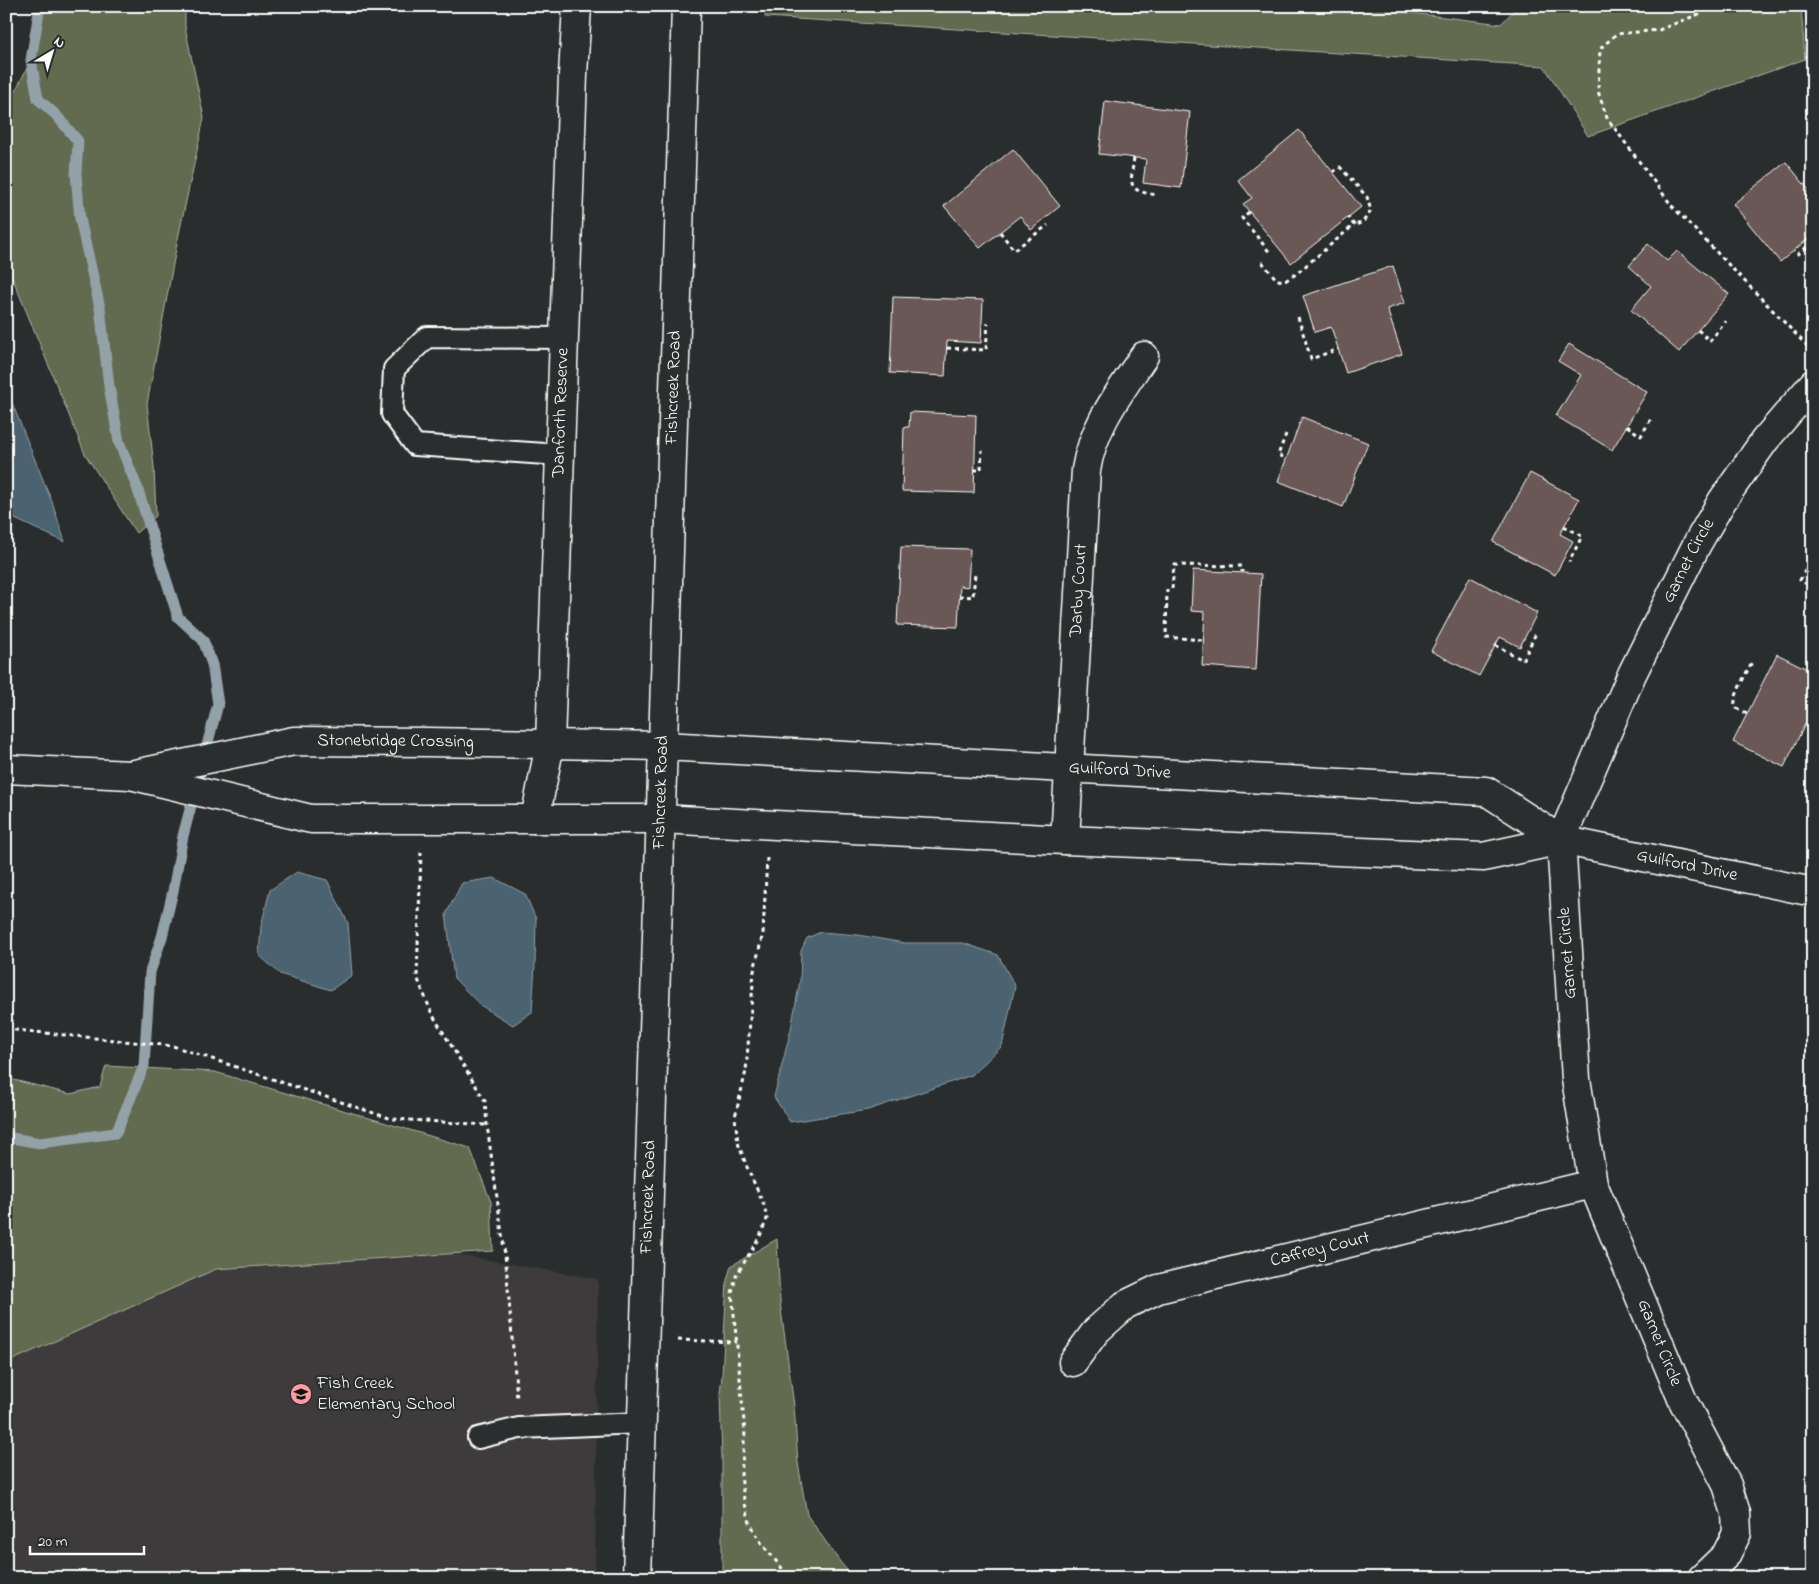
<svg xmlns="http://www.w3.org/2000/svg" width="1819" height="1584" font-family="'Indie Flower',sans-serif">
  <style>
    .built { fill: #3e3a3a }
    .green { fill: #626a50; stroke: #b0b4a8 }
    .water { fill: #4b636f; stroke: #93a1a9 }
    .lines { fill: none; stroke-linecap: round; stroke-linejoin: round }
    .stream { stroke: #93a1a9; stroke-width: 11 }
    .building { fill: #6b5956; stroke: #fff }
    .service-casing { stroke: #fff; stroke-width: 24 }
    .minor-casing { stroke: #fff; stroke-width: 31 }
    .secondary-casing { stroke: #fff; stroke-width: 31 }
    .path { stroke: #fff; stroke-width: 3; stroke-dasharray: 4 4; stroke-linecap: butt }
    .service { stroke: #2a2d2e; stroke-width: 20 }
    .minor { stroke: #2a2d2e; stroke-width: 28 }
    .secondary { stroke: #2a2d2e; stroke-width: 28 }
    .labels { text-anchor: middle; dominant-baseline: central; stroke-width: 4; stroke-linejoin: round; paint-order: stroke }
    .street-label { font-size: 18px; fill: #fff; stroke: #2a2d2e }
    .poi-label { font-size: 18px; fill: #fff; stroke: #2a2d2e; text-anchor: start }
  </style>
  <rect width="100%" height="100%" fill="#2a2d2e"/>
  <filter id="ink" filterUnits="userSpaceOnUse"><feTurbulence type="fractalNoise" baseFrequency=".02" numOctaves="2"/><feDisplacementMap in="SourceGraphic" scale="10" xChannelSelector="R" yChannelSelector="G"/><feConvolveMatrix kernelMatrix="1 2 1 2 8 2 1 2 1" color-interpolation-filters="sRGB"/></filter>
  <g filter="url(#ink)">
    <path class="built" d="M455,1254L598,1279L595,1578H6V1363L216,1269Z"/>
    <path class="green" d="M37,6H185V27L204,118L177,243L147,404L154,467L156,516L136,533L85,454L6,262V105L9,104L31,60Z
      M766,6H1378L1387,10L1501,24L1518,6H1801L1805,59L1588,136L1544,66L765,17Z
      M106,1066L215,1072L470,1148L491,1202L493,1251L216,1269L6,1363V1078L70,1094L100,1087Z
      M777,1239L780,1302L794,1406L798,1463L807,1515L840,1562L854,1578H722V1459L720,1394L722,1377L727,1280L731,1266Z"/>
    <path class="water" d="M6,388L52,502L65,542L6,515Z
      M297,872L327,880L348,923L352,975L331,990L280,974L259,955L261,926L270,890Z
      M494,878L525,894L536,919L535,965L532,1012L513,1025L480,1005L454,978L446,914L462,883Z
      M821,932L858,935L904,943H963L998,955L1015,986L1002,1046L972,1075L868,1110L790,1122L774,1097L791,1029L800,981L801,951L807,938Z"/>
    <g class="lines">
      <path class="stream" d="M6,1137L40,1143L116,1133L144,1066L150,972L162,937L173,891L183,836L218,704L212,664L203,640L178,617L137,487L119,442L109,386L100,308L80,219L76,174L78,141L56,115L38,99L31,60L40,6"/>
    </g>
    <path class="building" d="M1105,101L1190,112L1181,188L1143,183L1146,159L1099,154Z
      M1299,130L1361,207L1291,263L1243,204L1252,198L1238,180Z
      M1013,149L1060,206L1031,230L1020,216L980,248L944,206Z
      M1786,162L1813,195V235L1780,262L1733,204Z
      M1648,244L1667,261L1677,251L1729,294L1679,352L1631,310L1651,286L1629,266Z
      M1393,266L1405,303L1387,309L1402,354L1346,373L1331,327L1315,332L1303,296Z
      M893,297L983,300L981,343L947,341L945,376L890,373Z
      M1569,344L1647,392L1612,450L1556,416L1581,375L1558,361Z
      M910,412L976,415L974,493L902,491L904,427H909Z
      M1302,417L1368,443L1343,507L1278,481Z
      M1530,473L1579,499L1560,534L1573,541L1555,575L1493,542Z
      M901,547L970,549L968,587L960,586L958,627L897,625Z
      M1193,570L1261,574L1256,670L1202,666L1205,612L1191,611Z
      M1470,577L1537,613L1520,647L1500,637L1479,676L1431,651Z
      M1777,654L1813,672V708L1784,767L1733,742Z"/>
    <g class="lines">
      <g class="service-casing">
        <path id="service" d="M560,455L415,445L392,414L394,369L427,337L564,338
          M478,1438L519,1428L642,1423"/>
      </g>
      <g class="minor-casing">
        <g id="minor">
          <path d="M6,769L130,775L311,819H661L1065,840L1483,857L1561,840"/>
          <path id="s1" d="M130,775L294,741L428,742L664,746L1486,791L1561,840L1813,892"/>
          <path id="s2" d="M535,819L550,744L573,75L577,6"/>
          <path id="s3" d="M1065,840L1086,470C1093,426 1120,392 1144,356"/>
          <path id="s4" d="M1073,1362L1096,1331L1125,1305L1158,1289L1593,1184"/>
          <path id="s5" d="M1702,1578L1726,1555L1737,1533L1736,1513L1727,1485L1683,1401L1593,1184L1576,1079L1561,840L1632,674L1697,544L1722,501L1765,440L1813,384"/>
        </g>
      </g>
      <g class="secondary-casing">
        <g id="secondary">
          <path id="s6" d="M637,1578L686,6"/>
        </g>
      </g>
      <path class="path" d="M1702,6L1699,14L1659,30L1616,34L1600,49L1598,91L1607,118L1672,206L1811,350
        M1134,158C1130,186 1127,191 1158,195
        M1333,172L1340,167L1367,197L1371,211L1362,223L1354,225
        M1249,212L1242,218L1271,254
        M1000,232L1014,250L1048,225
        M1797,255L1812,243L1808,239
        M1262,262L1277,280L1285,281L1296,274L1354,225L1348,217
        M1298,317L1311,359L1338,349
        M1698,330L1710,341L1726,321
        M947,348L986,350L988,323
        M1627,426L1641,436L1652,417
        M1286,434L1278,455L1286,458
        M974,470H981L982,450
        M1564,526L1582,536L1569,562
        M1813,556L1800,580L1813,588
        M1167,589L1166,637L1203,640
        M1172,589L1174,565L1242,566V572
        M959,596L973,597L975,573
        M1495,645L1523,660L1536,633
        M1747,713C1744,712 1738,710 1736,707C1730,701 1748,670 1752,662
        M421,852L417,977L432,1014L485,1101L487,1125L506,1263L517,1399
        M767,858L763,933L754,971L746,1071L735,1117L738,1143L747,1167L764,1205L767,1219L760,1236L736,1276L732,1293L745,1432L741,1475L744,1500L750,1523L762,1544L790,1578
        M6,1029L173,1046L392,1119L487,1125
        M678,1340L737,1342"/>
      <use href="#service" class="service"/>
      <use href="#minor" class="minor"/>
      <use href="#secondary" class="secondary"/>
    </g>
  </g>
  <defs>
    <g id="school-disc" transform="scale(1.125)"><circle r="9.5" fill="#ff9aa2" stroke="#2a2d2e"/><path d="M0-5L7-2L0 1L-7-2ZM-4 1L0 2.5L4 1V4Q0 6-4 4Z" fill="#111"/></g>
  </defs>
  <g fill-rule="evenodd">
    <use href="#school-disc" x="301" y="1394"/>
  </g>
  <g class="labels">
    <g class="street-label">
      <text stroke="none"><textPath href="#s6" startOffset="1191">Fishcreek Road</textPath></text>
      <text stroke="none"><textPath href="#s2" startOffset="408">Danforth Reserve</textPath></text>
      <text stroke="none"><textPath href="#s5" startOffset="1090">Garnet Circle</textPath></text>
      <text stroke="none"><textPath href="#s3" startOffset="250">Darby Court</textPath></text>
      <text stroke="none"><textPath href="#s1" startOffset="269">Stonebridge Crossing</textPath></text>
      <text stroke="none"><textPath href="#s1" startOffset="994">Guilford Drive</textPath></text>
      <text stroke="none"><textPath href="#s6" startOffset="786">Fishcreek Road</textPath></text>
      <text stroke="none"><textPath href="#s1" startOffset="1579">Guilford Drive</textPath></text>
      <text transform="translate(1568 953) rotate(-94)">Garnet Circle</text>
      <text stroke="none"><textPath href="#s6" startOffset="381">Fishcreek Road</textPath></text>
      <text stroke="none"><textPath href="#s4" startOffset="281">Caffrey Court</textPath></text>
      <text transform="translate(1659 1343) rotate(68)">Garnet Circle</text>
    </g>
    <g class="poi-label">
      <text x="317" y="1384">Fish Creek<tspan x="317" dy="21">Elementary School</tspan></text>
    </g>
  </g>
  <rect width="1819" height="1584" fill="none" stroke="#2a2d2e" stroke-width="25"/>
  <rect x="12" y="12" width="1794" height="1559" fill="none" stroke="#fff" stroke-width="2" filter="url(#ink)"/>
  <g transform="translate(52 52) rotate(38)" stroke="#2a2d2e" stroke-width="4" paint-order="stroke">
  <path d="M0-4L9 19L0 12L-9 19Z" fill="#ffffff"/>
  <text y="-8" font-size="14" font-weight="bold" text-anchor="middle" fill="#ffffff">N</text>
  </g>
  <path d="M30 1546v8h114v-8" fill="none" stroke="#ffffff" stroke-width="2.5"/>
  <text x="38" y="1546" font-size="15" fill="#ffffff" stroke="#2a2d2e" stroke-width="4" paint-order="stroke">20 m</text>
</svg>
